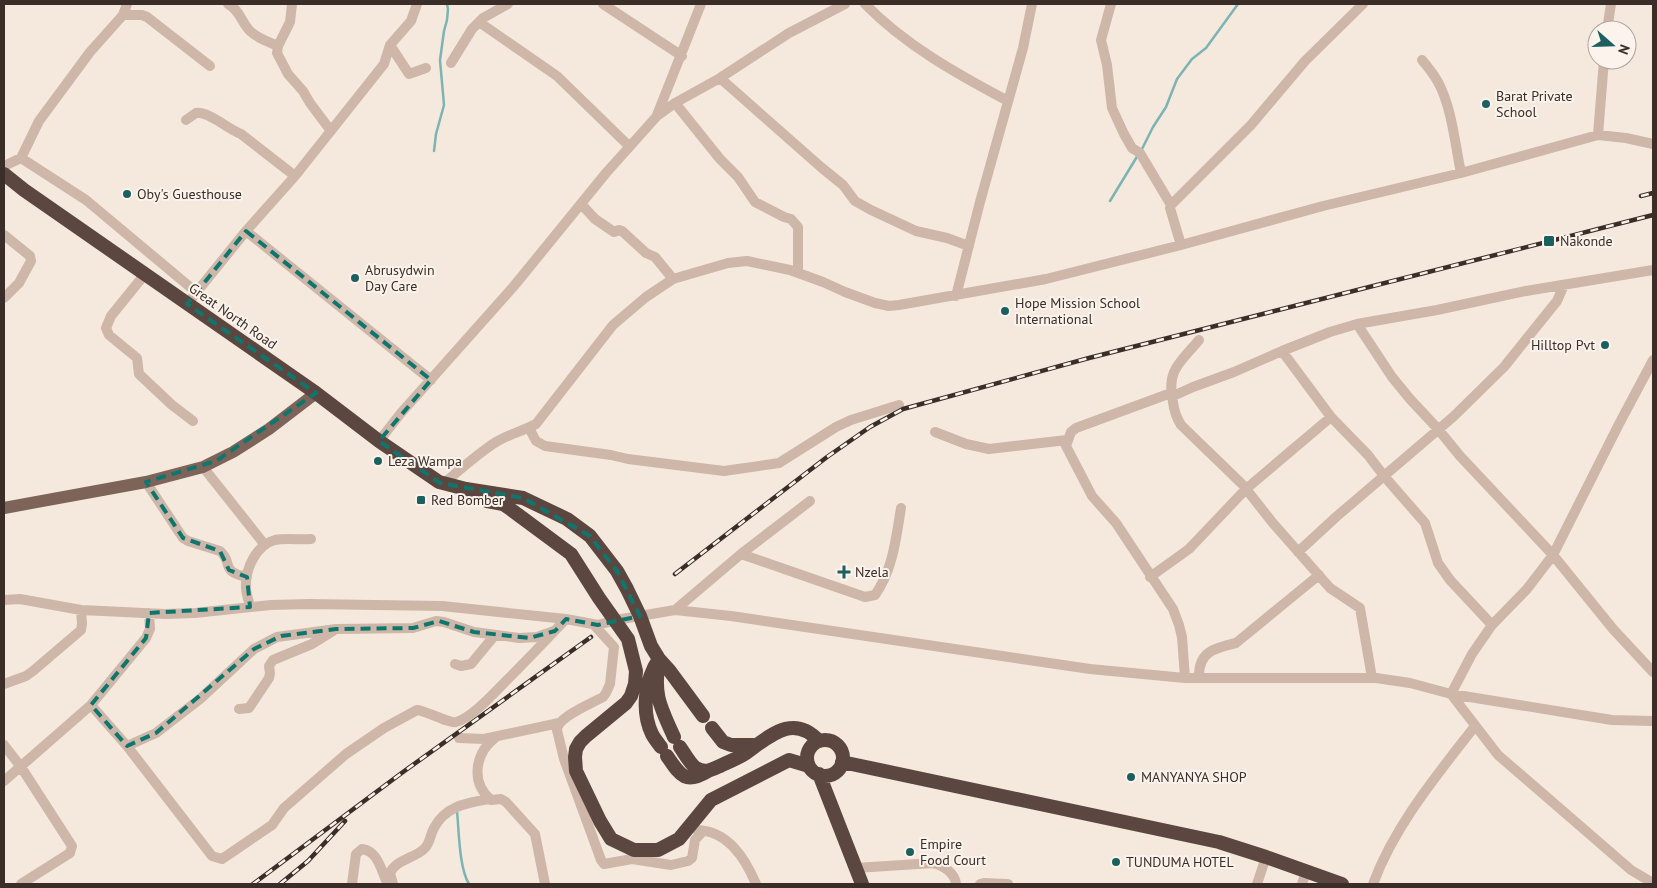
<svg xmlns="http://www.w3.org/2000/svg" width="1657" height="888" font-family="'PT Sans',sans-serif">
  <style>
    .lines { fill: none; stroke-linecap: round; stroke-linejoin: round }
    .stream { stroke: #7bb4b2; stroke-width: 2.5 }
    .minor { stroke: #ceb7a9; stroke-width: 10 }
    .major { stroke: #7e6359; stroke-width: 12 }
    .highway { stroke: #5c4740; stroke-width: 14 }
    .rail-casing { stroke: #3b2e29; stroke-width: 4.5 }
    .rail { stroke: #fbf3ec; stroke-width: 2.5; stroke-dasharray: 8; stroke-linecap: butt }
    .marked { fill: none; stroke: #0f766e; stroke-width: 4; stroke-dasharray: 10 6; stroke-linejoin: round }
    .poi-dot { fill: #1b605f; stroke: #fbf3ec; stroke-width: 2 }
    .labels { text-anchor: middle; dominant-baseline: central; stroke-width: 4; stroke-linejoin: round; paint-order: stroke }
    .poi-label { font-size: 14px; fill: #3b2e29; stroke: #fbf3ec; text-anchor: start }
    .street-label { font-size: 14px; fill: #3b2e29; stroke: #fbf3ec }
  </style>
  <rect width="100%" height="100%" fill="#f5e9de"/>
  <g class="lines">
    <path class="stream" d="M434,151L436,134L444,105L440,60L444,31L447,20L448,9L447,4
      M1141,151L1153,127L1166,107L1177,79L1192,59L1206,48L1238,4
      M1110,201L1138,155
      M457,811C459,831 459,868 469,884"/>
    <path class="minor" d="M228,4C240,10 241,22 250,31C257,38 269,42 278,46
      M292,4L290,22L278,46L277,53L288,74L303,91L310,103L331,131
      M603,4L682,56
      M865,4C905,45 957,74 1008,101
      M1111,4L1101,40L1107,65L1112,108L1124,134L1132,148L1140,153L1171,205
      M123,15H142L147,17L210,66
      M479,22L557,76L629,146
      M1607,30L1611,4
      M390,45L409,74L426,68
      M1422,60C1428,67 1434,75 1438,82C1452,108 1455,144 1461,173
      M451,63L472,29L483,18L508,4
      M720,78L822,168L843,185L855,201L871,210L916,231L947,238L969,246
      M675,103L720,159L738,177L755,202L784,217L791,219L798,227V272
      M657,115L701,4
      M186,120L196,113C208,111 228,129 241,134L295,176
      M1598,135L1604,60
      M21,158L86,200L196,292
      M4,166L21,158L39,121L90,52L123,15L127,4
      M581,204L595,219L614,232L619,230L622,231L646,253L655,257L673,279
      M246,231L431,380
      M4,235L30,256L31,261L19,283L4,298
      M1181,245L1170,208L1171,205L1251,125L1305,61L1363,4
      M145,274L111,316L106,328L109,335L137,358L139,374L172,405L193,421
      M956,296L980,202L1023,48L1032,4
      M187,304L246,231L295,176L384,64L390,45L411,21L417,4
      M1357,324L1392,377L1410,399L1438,429L1460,456L1553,555L1613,629L1653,672
      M1199,340C1180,363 1166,370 1173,402C1174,411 1176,417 1181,425L1243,485L1272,522L1330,588L1360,608L1372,678
      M1282,351L1331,417L1368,455L1384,476L1425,523L1438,563L1450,580L1492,625
      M1653,360L1619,424L1553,555L1527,589L1492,625L1472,654L1451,694L1498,755L1631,870L1653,883
      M1171,393L1076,428L1071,432L1066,446L1092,496L1116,523L1173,609L1179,625L1182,637L1185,678
      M1171,397L1193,387L1234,372L1282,351L1330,332L1357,324L1437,310L1526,291L1653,270
      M529,428L536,441L545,446L611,455L628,459L724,471L779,463L836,427L851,420L899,405
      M935,432L966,444L989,449L1067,440
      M379,441L401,413L514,286L606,173L657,116L675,103L720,78L789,33L845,4
      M203,467L265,545
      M146,482L183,538L188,541L220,551C234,563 219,571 247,577
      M443,484C460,470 477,454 496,442C509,434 523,431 536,424L613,325L646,297L673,279L728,263L747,261L790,270L823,282L845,292L875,303L889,306L899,305L1046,279L1181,245L1323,206L1461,173L1598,135L1626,138L1653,144
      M1298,552L1336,517L1453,417L1504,367L1557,301L1564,285
      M741,554L865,597L875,595C893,570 896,538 901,508
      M1150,577L1189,549L1246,489L1331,417
      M4,600L20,599L81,610L165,614L195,613L271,605L309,604L442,606L566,619L598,625L616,620L675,610L731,616L1090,669L1185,678H1376L1410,683L1451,694L1612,720L1653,721
      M250,607C249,601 246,594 246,588C245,569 256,545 275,540C287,538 300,540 311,539
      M675,610L741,554L810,501
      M594,625L614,647L610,684L606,693L603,697C591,704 557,717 557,730L564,759L601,860L604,864L632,859L671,865L688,861L692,858L695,840L703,831
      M455,664L461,666L471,664L495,635
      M1199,678C1198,652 1214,648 1236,643L1319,575
      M4,684L26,676L33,671L81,630L82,624L81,610
      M91,705L127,746L212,856L222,859L272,825L284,808L346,754L384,728L417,710C427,711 450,724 456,722C472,718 495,692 507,680C527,660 546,640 566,619
      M239,709L249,708L269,678L270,673L269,666L273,660L312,644L333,631
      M496,737C475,753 470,782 491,800L501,799L506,802L535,834L545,884
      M459,738L484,739L559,723
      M4,745L21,767L72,846L70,853L21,884
      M127,746L156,733L200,699L254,649L277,637L336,629L413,628L436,621L444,622L474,632L519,638L537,637L554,631
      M4,781L91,705L146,638L150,629L149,613
      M697,830C728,831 745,858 756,884
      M856,868L933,863C943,865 955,873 956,884
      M352,884L356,854L362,849C379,851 381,872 388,884
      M393,884L390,873C395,860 415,858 424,849C430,844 430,835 434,828C445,806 467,803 489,799
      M980,884L984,883L1008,884
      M1257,884L1266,857
      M1302,884L1306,871
      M1373,884C1395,825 1437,775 1475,726"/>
    <path class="major" d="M4,508L146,482L203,467L233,452L269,429L316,393"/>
    <path class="highway" d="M4,174L24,190L316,393L379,441L439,482L466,489L523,498L567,519L590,536L617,571L627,589L640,616L651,646L659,659C653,695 660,706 674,737
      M487,501L503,504L509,508L571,554L599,598L628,639L636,671L635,684L631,696L626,703L586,736L580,742L576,749L575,757L576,771L600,821L611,839L634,850H658L679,839L711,800L789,760L809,766
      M712,728L723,742L731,745H756
      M807 758a18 18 0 1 1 36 0a18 18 0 1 1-36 0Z
      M661,747C658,743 654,738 652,734C641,711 645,680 659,659L669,670L703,716
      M680,747C685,754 690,764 696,768C706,774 713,769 722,765C730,761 739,758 746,753C770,736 793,713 819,741
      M667,756C680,775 685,785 708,771
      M842,762L1219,842L1266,857L1342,884
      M819,774L862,884"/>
    <g class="rail-casing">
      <path id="rail" d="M1641,196L1653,193
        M675,574L827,457L870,427L903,409L1089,358L1653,215
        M253,884L403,772L591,637
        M280,884L308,861L345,821"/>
    </g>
    <use href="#rail" class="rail"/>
  </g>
  <path class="marked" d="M246,231L431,380L379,441L440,483L523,498L590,536L617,571L640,616L598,625L566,619L555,631L529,638L474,632L439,621L413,628L336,629L281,636L254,649L156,733L127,746L91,705L146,638L149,613L250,607L247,577L229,570L220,551L183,538L146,482L216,461L316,393L187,304Z"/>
  <g class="poi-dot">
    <circle cx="1486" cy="104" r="5"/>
    <circle cx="127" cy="194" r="5"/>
    <rect x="1543" y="235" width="12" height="12" rx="2.5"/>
    <circle cx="355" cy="278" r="5"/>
    <circle cx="1005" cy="311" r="5"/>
    <circle cx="1605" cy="345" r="5"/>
    <circle cx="378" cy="461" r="5"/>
    <rect x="416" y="495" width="10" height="10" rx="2.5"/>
    <path d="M841.5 564.5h5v5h5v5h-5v5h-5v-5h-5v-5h5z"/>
    <circle cx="1131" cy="777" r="5"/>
    <circle cx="910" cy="852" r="5"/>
    <circle cx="1116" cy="862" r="5"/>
  </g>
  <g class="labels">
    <g class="poi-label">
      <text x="1496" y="96">Barat Private<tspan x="1496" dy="16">School</tspan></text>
      <text x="137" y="194">Oby's Guesthouse</text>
      <text x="1560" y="241">Nakonde</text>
      <text x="365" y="270">Abrusydwin<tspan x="365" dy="16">Day Care</tspan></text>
      <text x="1015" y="303">Hope Mission School<tspan x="1015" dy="16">International</tspan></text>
      <text x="1595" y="345" text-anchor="end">Hilltop Pvt</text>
      <text x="388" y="461">Leza Wampa</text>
      <text x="431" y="500">Red Bomber</text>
      <text x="855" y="572">Nzela</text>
      <text x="1141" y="777">MANYANYA SHOP</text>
      <text x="920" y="844">Empire<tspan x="920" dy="16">Food Court</tspan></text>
      <text x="1126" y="862">TUNDUMA HOTEL</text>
    </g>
    <g class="street-label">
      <text transform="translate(233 316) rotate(35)">Great North Road</text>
    </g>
  </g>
  <rect width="1657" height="888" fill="none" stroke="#3b2e29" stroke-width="10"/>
  <g transform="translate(1612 45) rotate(110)"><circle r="24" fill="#fbf3ec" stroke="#aea49e"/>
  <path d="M0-4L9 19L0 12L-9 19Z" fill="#1b605f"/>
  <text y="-8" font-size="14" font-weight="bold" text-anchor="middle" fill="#3b2e29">N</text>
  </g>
</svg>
